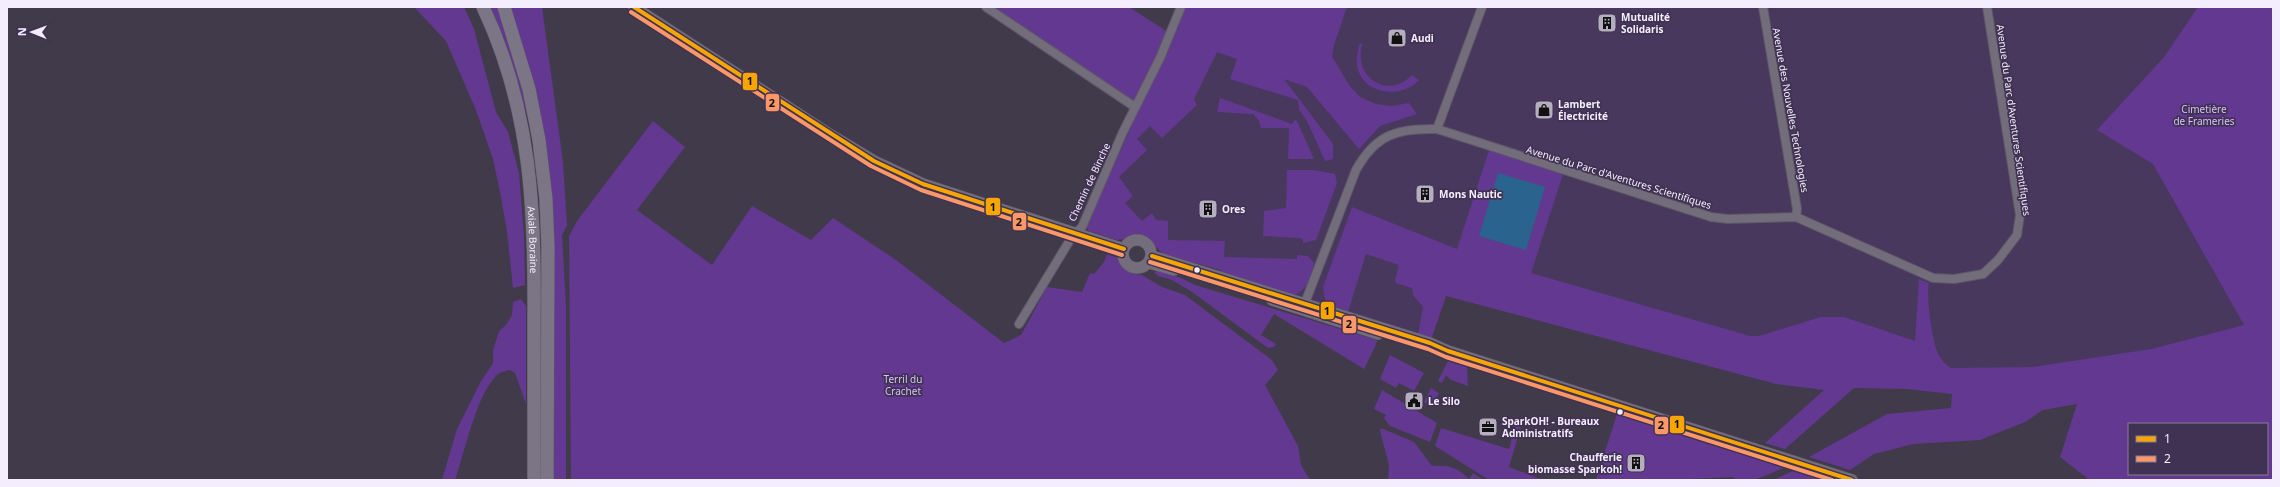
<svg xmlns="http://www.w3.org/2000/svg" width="2280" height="487" font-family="'Noto Sans',sans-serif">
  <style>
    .built { fill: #48385d }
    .green { fill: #633890; fill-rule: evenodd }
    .water { fill: #2a648e }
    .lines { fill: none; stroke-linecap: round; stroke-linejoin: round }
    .minor-casing { stroke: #5d5766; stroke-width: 10 }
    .secondary-casing { stroke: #5d5766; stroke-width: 12 }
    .trunk-casing { stroke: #5d5766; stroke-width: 14 }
    .minor { stroke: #736d7b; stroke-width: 8 }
    .secondary { stroke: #746e7c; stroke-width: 11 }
    .trunk { stroke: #7c7586; stroke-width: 13 }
    .bus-1-casing { stroke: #403253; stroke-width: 7 }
    .bus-2-casing { stroke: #403253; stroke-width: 7 }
    .bus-1 { stroke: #f7a600; stroke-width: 4 }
    .bus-2 { stroke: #fc9868; stroke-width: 4 }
    .bus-dot { fill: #f4edfe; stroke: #403253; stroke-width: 1.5 }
    .labels { text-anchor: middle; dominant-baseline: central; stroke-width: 3.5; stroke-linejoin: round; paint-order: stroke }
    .poi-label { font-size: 10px; font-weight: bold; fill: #f4edfe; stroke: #403253; text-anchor: start }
    .park-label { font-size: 10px; fill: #d6c1f7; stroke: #403253 }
    .street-label { font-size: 10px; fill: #f4edfe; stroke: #403253 }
    .line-badge { stroke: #403253; stroke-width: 1.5 }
    .pale-badge-label { font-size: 11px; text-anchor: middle; font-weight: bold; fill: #111 }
  </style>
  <rect width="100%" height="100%" fill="#413a4b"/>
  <path class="built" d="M1181,7H2198L2164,57L2098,130L2153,164L2244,325L2151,349L1952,394L1907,389L1854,388L1785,449L1765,443L1824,390L1776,384L1446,296L1431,340L1224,274L1220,270L1159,251L1150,240L1144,236L1117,240L1087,230L1086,227L1173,36Z"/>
  <path class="green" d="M414,7H464L474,29L496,112L508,132L519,173L524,236L525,285L513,288L507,232L501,197L493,159L476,110L446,41Z
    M490,7H498C513,49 525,92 533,135L507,50Z
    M510,7H542L563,162L567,225L562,235L566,305V480H547L552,198L545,139Z
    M988,7H1129L1171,34L1135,107Z
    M1185,7H1347L1334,45L1332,56L1349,85L1360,97L1376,104L1392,106L1409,103L1417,114L1380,126L1359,149L1307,87L1284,79L1333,144V159L1325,161L1307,121L1299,109L1298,100L1230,79L1237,59L1217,52L1194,99L1197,105L1162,138L1150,126L1137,139L1147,150L1119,177L1133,196L1125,203L1142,221L1152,213L1156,220L1168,221V240L1225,241L1224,257L1297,259V255L1308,256L1314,263C1311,277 1308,289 1295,295L1224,274L1220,270L1163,254L1150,240L1144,236L1117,240L1089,231L1086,227Z
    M2198,7H2273V480H2087V478L2060,457L2077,404L2043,410L2025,422L1980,440L1913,444L1874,454L1850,470L1809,457L1887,414L1951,408L1952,394L1907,389L1854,388L1785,449L1765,443L1824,390L1776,384L1446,296L1431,340L1418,335L1423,307L1413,295L1412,288L1396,283L1395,280L1399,265L1366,254L1348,312L1330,307L1325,299L1323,287L1352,207L1457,249L1490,147L1564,171L1531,273L1750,336H1759L1821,317H1844L1915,341L1919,279L1929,283C1926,298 1932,337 1937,351C1940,359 1945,364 1951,368L2033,367L2151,349L2244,325L2153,164L2097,130L2164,57ZM2129,424H2267V474H2129Z
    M1360,43L1362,44C1353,78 1388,100 1412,75L1419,80C1401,100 1361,94 1357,65C1356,57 1358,50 1360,43Z
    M1220,98L1292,124L1296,119L1314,159H1288L1289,128H1261L1259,121L1253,114L1217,112Z
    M653,121L685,147L637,210L712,265L752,206L811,240L833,218L896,260L1004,343L1021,335L1047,287L1082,292L1090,273L1094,274L1104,262L1107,254L1118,258L1124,268L1131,273L1142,275L1162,287L1185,295L1272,360L1278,370L1265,385L1298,446L1301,465L1310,480H571L569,236L577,221Z
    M1287,170H1313L1335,174L1337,183L1316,240L1303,243V239L1298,238L1263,236L1264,211L1286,208Z
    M1160,271L1181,278L1195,285L1377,340L1375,347L1364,369L1274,314L1261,335L1276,344L1274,347L1268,348L1192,292L1172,280L1158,276L1154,272Z
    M521,299L526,306V404L515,373L510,370C506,371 501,372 498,374C476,394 465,452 455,480H442L457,429L480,383L493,363V350L499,331L506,325L512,315L513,302Z
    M1390,355L1424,373L1414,391L1399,383L1396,388L1380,379Z
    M1448,361L1467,367L1468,386L1451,380L1446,375L1442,383L1438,381Z
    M1431,388L1439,393L1432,406L1424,402Z
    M1382,390L1437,423L1430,442L1390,426L1384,418L1386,415L1374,409Z
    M1617,414L1785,467C1770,473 1748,487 1732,477L1668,480H1596Z
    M1516,424L1521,426L1509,467L1543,480H1489L1435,446L1441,428L1509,449Z
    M1381,428L1414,442L1432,466C1449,465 1457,467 1469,479L1473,473L1484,480H1388L1389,465L1380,431Z
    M1795,470L1825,480H1773Z"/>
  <path class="water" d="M1498,173L1545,187L1526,250L1479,236Z"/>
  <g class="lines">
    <g class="minor-casing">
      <path id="minor" d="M986,7L1135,107
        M1763,7L1797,209L1796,217
        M1437,129L1482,7
        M1303,308L1356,170C1376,134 1398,128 1437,129L1711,217L1728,219L1796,217L1933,278L1954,279L1983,274L1998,260L2017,235L2020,215L1987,7
        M1019,324L1070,240L1082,227L1123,132L1160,58L1181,7"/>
    </g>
    <g class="secondary-casing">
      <path id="secondary" d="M634,7L831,135L874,161L923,184L1124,249
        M1123 254a14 14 0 1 1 28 0a14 14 0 1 1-28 0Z
        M1152,256L1430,343L1448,351L1852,480
        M1149,263L1174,270
        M1272,300L1378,334"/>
    </g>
    <g class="trunk-casing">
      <g id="trunk">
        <path id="s1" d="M483,7C532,111 535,211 534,323C534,375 534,428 534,480"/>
        <path d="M504,7L529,89L539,140L546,199L548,248L547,480"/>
      </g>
    </g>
    <use href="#minor" class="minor"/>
    <use href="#secondary" class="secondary"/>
    <use href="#trunk" class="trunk"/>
    <g class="bus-1-casing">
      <path id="bus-1" d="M634,7L874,161L923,184L1124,249
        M1152,256L1430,343L1448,351L1852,480"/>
    </g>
    <g class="bus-2-casing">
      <path id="bus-2" d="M631,12L871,166L921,190L1122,255
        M1150,262L1428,349L1446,357L1832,480"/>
    </g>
    <use href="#bus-1" class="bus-1"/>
    <use href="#bus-2" class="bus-2"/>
  </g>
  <defs>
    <g id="building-square" transform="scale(1)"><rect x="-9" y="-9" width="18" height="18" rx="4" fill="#b5aebf" stroke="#403253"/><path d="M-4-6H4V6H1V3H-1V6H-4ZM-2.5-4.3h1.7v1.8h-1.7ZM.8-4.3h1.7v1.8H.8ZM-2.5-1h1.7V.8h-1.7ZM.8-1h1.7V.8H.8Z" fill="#111"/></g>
    <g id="shop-square" transform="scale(1)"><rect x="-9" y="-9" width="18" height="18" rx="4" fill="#b5aebf" stroke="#403253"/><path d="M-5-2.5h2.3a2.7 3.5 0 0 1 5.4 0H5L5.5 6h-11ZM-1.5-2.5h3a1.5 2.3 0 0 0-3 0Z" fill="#111"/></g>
    <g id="civic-square" transform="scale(1)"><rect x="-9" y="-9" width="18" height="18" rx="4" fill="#b5aebf" stroke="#403253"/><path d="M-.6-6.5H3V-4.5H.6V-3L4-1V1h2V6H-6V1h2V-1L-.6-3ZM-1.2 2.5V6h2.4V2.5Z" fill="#111"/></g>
    <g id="office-square" transform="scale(1)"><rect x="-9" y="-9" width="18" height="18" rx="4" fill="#b5aebf" stroke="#403253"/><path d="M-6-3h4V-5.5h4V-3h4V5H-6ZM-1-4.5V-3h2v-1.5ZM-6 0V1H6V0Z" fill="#111"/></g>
  </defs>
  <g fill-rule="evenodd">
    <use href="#building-square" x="1607" y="23"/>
    <use href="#shop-square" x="1397" y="38"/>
    <use href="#shop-square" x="1544" y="110"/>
    <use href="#building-square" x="1425" y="194"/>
    <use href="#building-square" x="1208" y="209"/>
    <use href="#civic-square" x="1414" y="401"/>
    <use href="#office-square" x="1488" y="427"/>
    <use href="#building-square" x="1636" y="463"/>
  </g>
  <g class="bus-dot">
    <circle cx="1197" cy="270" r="3.5"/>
    <circle cx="1620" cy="412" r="3.5"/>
  </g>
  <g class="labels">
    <g class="poi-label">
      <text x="1621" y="17">Mutualité<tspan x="1621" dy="12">Solidaris</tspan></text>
      <text x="1411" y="38">Audi</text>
      <text x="1558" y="104">Lambert<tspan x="1558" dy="12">Électricité</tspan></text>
      <text x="1439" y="194">Mons Nautic</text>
      <text x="1222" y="209">Ores</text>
      <text x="1428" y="401">Le Silo</text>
      <text x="1502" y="421">SparkOH! - Bureaux<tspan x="1502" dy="12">Administratifs</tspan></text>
      <text x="1622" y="457" text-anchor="end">Chaufferie<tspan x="1622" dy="12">biomasse Sparkoh!</tspan></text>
    </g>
    <g class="park-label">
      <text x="2204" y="109">Cimetière<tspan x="2204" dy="12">de Frameries</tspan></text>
      <text x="903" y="379">Terril du<tspan x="903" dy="12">Crachet</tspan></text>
    </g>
    <g class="street-label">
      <text transform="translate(1791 110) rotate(80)">Avenue des Nouvelles Technologies</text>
      <text transform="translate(2014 120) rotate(82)">Avenue du Parc d'Aventures Scientifiques</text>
      <text transform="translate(1619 177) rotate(17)">Avenue du Parc d'Aventures Scientifiques</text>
      <text transform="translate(1089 182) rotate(-65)">Chemin de Binche</text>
      <text stroke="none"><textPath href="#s1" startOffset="240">Axiale Boraine</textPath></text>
    </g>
  </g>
  <g class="line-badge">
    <rect x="742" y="72" width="16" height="19" rx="4" fill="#f7a600"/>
    <rect x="765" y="93" width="15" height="19" rx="4" fill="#fc9868"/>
    <rect x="985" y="197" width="16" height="19" rx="4" fill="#f7a600"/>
    <rect x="1012" y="212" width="15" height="19" rx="4" fill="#fc9868"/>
    <rect x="1320" y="301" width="15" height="19" rx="4" fill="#f7a600"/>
    <rect x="1342" y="315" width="15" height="19" rx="4" fill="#fc9868"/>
    <rect x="1669" y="415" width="16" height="19" rx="4" fill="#f7a600"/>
    <rect x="1654" y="416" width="15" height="19" rx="4" fill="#fc9868"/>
  </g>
  <g class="pale-badge-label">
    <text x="750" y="85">1</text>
    <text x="772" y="107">2</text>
    <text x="993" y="211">1</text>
    <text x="1019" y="226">2</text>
    <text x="1327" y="315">1</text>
    <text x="1349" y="328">2</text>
    <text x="1677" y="428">1</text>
    <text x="1661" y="429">2</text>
  </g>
  <rect width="2280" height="487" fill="none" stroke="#f4edfe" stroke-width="16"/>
  <rect x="2128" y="423" width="140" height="52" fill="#403253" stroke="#887d97"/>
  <rect x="2136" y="436" width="20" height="6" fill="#f7a600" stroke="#887d97"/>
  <text x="2164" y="443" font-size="12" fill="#f4edfe">1</text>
  <rect x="2136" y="456" width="20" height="6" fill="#fc9868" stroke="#887d97"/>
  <text x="2164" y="463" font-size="12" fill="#f4edfe">2</text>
  <g transform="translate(32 32) rotate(271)" stroke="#403253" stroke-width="3" paint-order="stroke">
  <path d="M0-3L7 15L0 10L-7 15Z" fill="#f4edfe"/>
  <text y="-6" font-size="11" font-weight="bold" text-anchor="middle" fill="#f4edfe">N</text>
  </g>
</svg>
